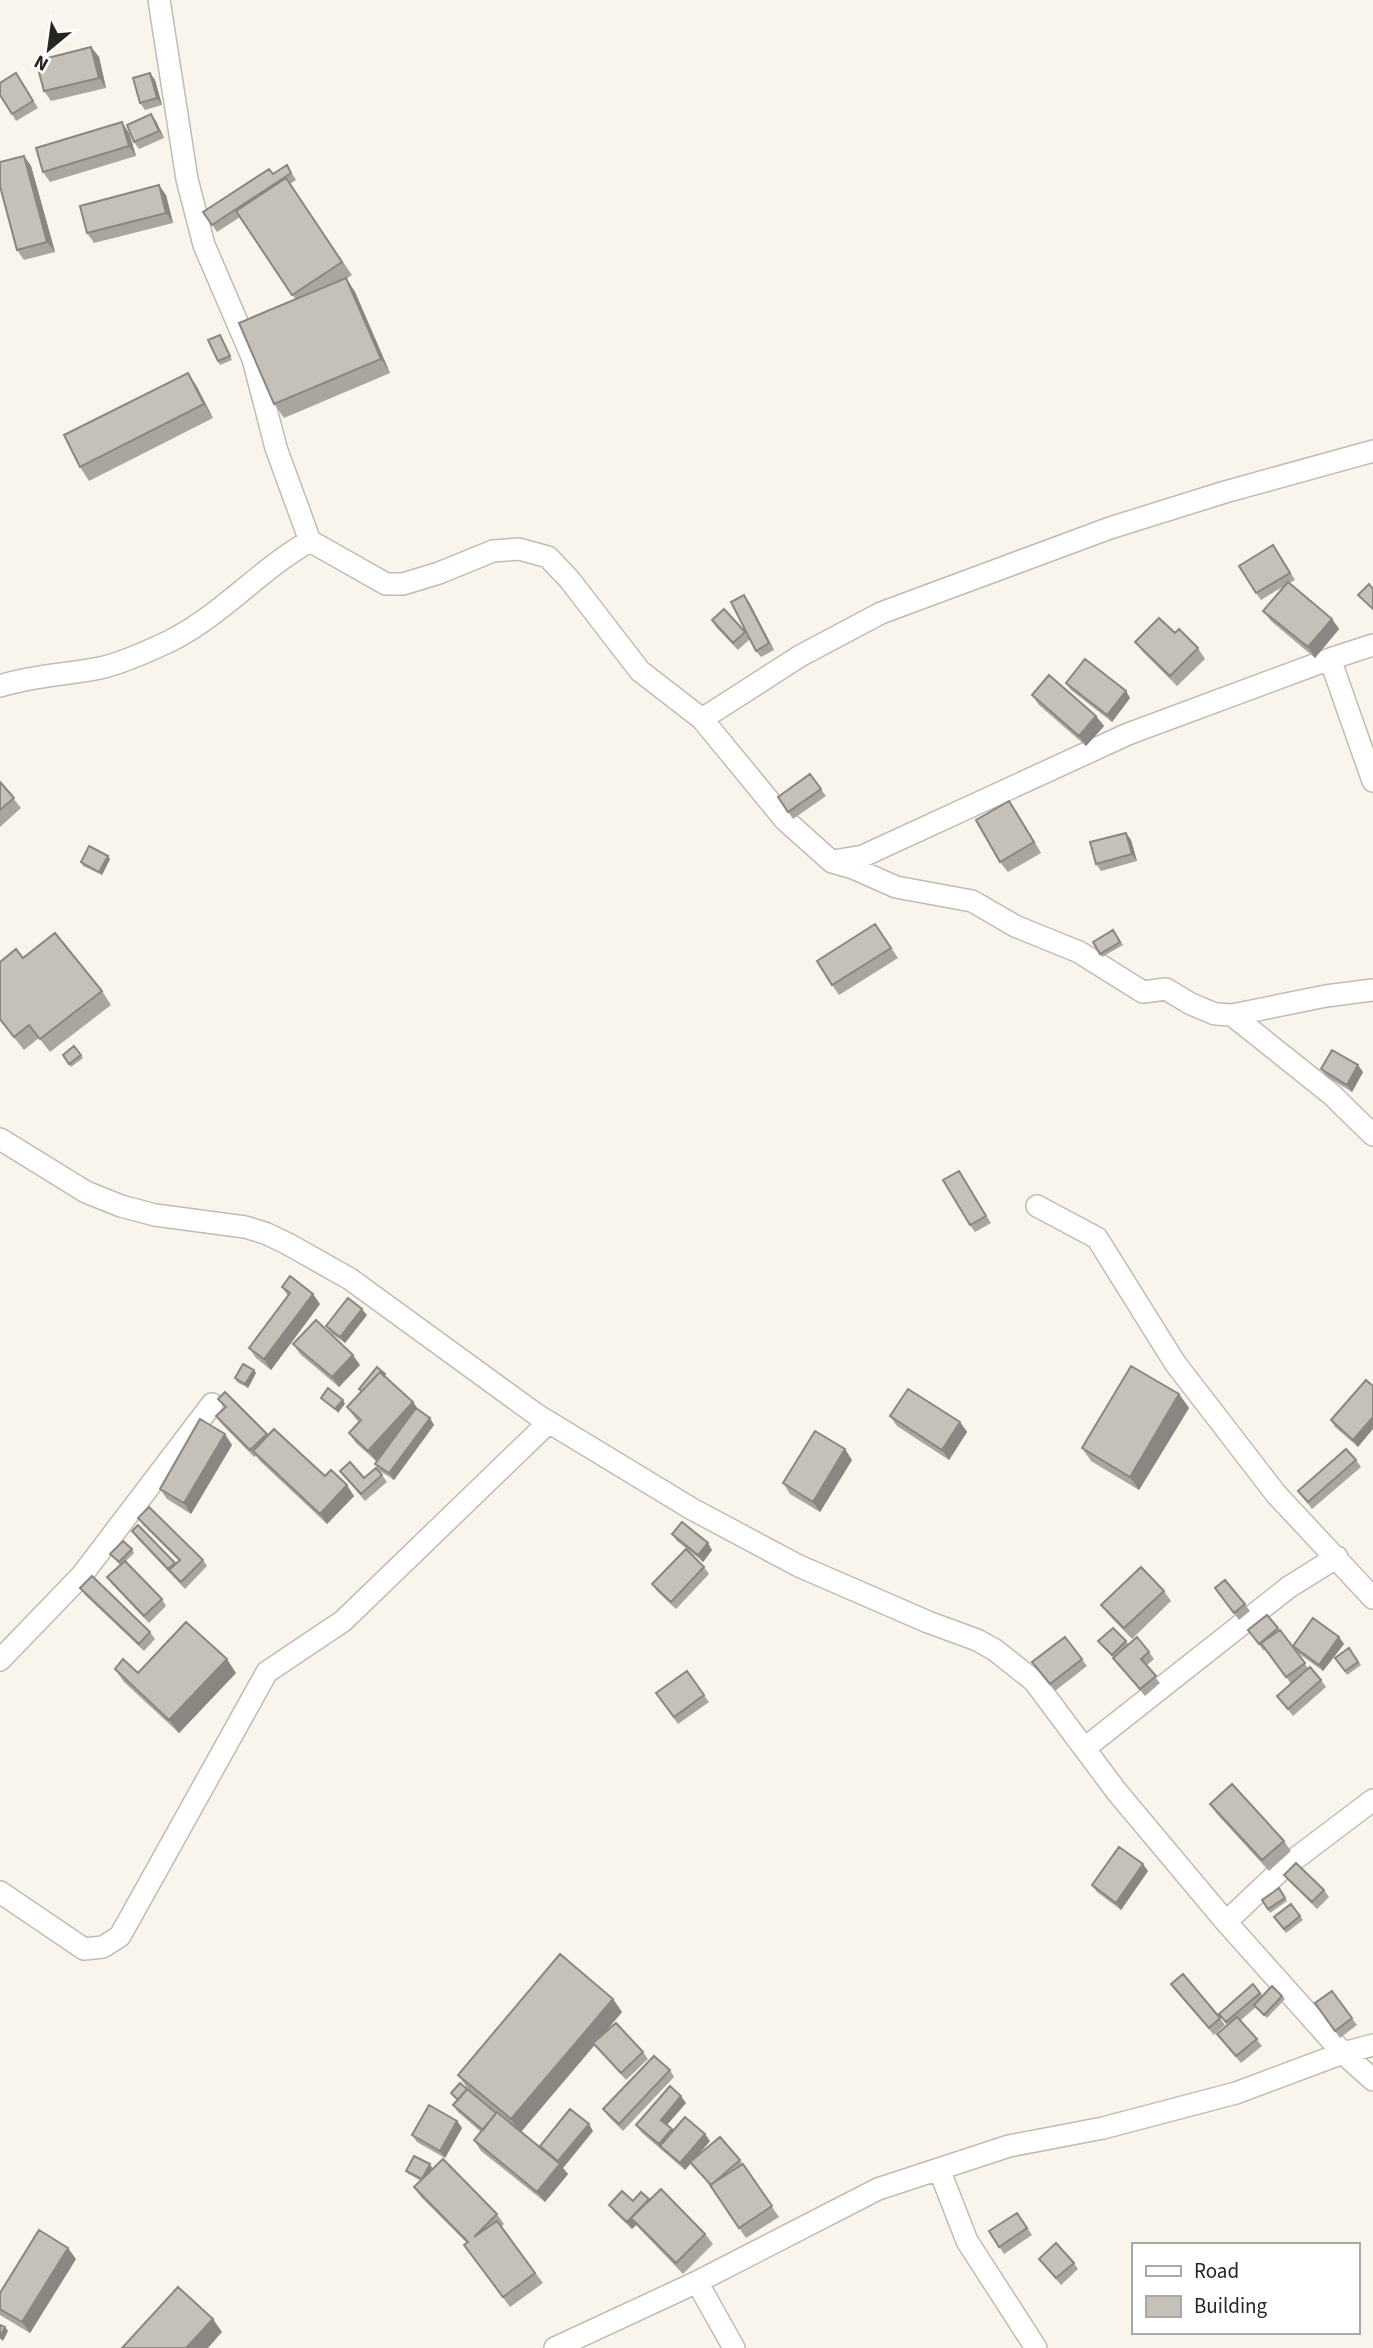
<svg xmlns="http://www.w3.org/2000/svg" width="1373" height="2348" font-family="'Source Sans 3',sans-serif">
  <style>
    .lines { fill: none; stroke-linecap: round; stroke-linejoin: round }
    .minor-casing { stroke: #c0bcb4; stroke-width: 24 }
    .minor { stroke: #fff; stroke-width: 21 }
    .wall { fill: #a9a69f }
    .shaded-wall { fill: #8a8782 }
    .building { fill: #c5c1b9; stroke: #8a8782; stroke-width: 2 }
  </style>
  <rect width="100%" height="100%" fill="#f9f5ed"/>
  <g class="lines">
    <g class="minor-casing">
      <path id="minor" d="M159,0L187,179L204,245L253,359L276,448L310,541L386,584H403L439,573L493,551L519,549L548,557L569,579L640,671L702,719L785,820L832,862L853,868L896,887L972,901L1015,926L1079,952L1143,992L1166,989L1191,1004L1215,1014L1232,1015L1326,996L1373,990
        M1330,659L1373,781
        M0,686C34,675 66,675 100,668C119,664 153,649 170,641C222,615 260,569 310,541
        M702,719L800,656L881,613L1110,528L1225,492L1373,451
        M834,861L863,856L1128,734L1330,659L1373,645
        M1232,1015L1331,1094L1373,1135
        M0,1139L86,1192L121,1206L155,1215L245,1227L265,1233L288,1244L350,1279L537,1415L692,1509L799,1566L928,1622L977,1640L995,1650L1034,1681L1117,1792L1226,1922L1343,2053L1373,2080
        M1037,1206L1097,1238L1175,1363L1229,1433L1276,1494L1373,1598
        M0,1660L82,1575L212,1404
        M1085,1748L1289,1587L1337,1557
        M0,1892L84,1949L103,1947L120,1936L267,1672L343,1621L549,1422
        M1226,1922L1283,1868L1373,1800
        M939,2169L967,2241L1036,2348
        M697,2282L734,2348
        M555,2348L697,2282L878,2189L1009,2146L1103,2128L1236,2093L1343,2053L1373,2045"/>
    </g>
    <use href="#minor" class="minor"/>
  </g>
  <path class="wall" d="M91,47L99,57L106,88L51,101L44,91Z
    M150,73L155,80L162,105L145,110L140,103Z
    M21,80L38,108L16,121L12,114Z
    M156,121L164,138L139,149L134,142Z
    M129,133L136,156L50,182L43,172Z
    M24,156L31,166L55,252L24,260L17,250Z
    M287,165L296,180L290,184L352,275L346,279L355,292L390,373L284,418L274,404L296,300L240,217L217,232L203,212L273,174Z
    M166,195L173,223L94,243L87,233Z
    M220,335L232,360L220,365L218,361Z
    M188,373L197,387L213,418L89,481L80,467Z
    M1278,552L1295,580L1289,583L1332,619L1339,629L1315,658L1271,621L1263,611L1284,586L1261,600L1256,593Z
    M749,602L774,650L761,657L756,651Z
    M712,620L745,632L750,639L738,650L716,627Z
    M1175,633L1198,648L1205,659L1177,686L1143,652L1135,642Z
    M1066,683L1126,691L1130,698L1112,722L1071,690Z
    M1032,695L1096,716L1104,726L1086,746L1039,705Z
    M810,774L826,796L793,819L778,797Z
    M0,782L21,808L0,827Z
    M1016,811L1041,853L1008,872L1000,862Z
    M1126,833L1131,840L1137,861L1101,871L1096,864Z
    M108,856L110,859L102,875L83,866L81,862Z
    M875,924L898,958L839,995L832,985Z
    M1113,930L1123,945L1102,957L1093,942Z
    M23,958L102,991L111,1005L50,1052L39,1038L24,1050L0,1020V962Z
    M74,1046L83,1058L71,1067L63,1055Z
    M1321,1069L1363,1072L1352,1092L1326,1076Z
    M963,1178L991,1223L975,1232L970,1225Z
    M282,1287L320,1304L271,1370L256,1358L249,1348L288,1296Z
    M367,1315L345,1343L331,1333L326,1326Z
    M293,1344L360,1365L339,1387L300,1354Z
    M256,1373L248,1388L237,1382L235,1378Z
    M388,1377L387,1378L413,1402L418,1410L434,1425L394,1480L380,1471L375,1464L385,1451L376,1461L356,1443L349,1433L359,1422L355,1418L347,1407L361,1392L359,1389Z
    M1366,1380L1358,1447L1335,1427L1331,1420Z
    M225,1392L268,1435L354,1496L327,1524L260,1461L256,1456L254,1457L221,1423L216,1416L225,1408L218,1399Z
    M1179,1394L1189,1408L1139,1490L1091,1461L1082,1448Z
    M890,1416L960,1422L967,1432L949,1460L897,1426Z
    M232,1445L191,1514L167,1499L160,1489Z
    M852,1460L820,1512L790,1494L783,1483Z
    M1356,1460L1361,1467L1312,1509L1298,1491Z
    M340,1471L364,1478L382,1475L387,1482L365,1501Z
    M138,1518L203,1560L207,1566L185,1589L137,1538L132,1531L138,1525L175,1564L179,1561L143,1525Z
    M672,1534L712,1550L703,1562L677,1541Z
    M132,1549L134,1553L125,1562L162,1599L166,1606L149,1623L112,1584L107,1577L120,1565L110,1554Z
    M704,1567L709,1574L676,1609L657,1591L652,1584Z
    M80,1588L150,1632L155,1639L144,1651L85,1595Z
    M1164,1591L1171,1601L1132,1639L1109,1615L1101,1605Z
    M1220,1595L1245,1604L1250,1611L1239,1620Z
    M1267,1615L1280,1630L1308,1668L1321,1680L1326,1687L1293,1716L1277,1696L1291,1684L1266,1649L1264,1651L1248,1630Z
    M1065,1637L1087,1666L1055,1691L1032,1662Z
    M1339,1637L1344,1644L1323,1671L1298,1653L1293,1646Z
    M1098,1641H1126L1128,1644L1149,1652L1154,1659L1146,1666L1160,1683L1145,1696L1118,1664L1113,1657Z
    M1349,1648L1361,1665L1347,1675L1335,1658Z
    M115,1669L138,1673H236L179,1733L124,1682Z
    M687,1671L709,1702L678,1724L656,1693Z
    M1210,1804L1284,1841L1291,1851L1269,1871L1217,1814Z
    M1148,1871L1121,1910L1097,1892L1092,1885Z
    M1284,1875L1324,1890L1329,1897L1317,1909L1289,1881Z
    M1279,1888L1287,1901L1270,1913L1262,1900Z
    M1291,1904L1303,1920L1286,1933L1274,1917Z
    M1171,1984L1220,2018L1225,2025L1214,2035Z
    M1253,1984L1263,1996H1282L1285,1999L1267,2018L1256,2007L1241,2020L1262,2046L1241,2063L1217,2034L1227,2025L1219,2014Z
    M1332,1991L1357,2025L1340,2038L1315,2003Z
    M613,1999L622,2012L606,2031L643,2052L648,2059L626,2080L595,2045L521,2132L542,2149L540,2146L593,2131L563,2168L568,2174L545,2202L481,2151L474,2140L481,2132L458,2112L453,2105L458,2100L451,2093L496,2113L468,2089L458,2075Z
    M670,2070L674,2077L623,2131L608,2116L603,2109Z
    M686,2103L667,2125L673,2131L710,2141L698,2155L740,2160L779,2217L746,2238L711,2186L691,2163L685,2170L641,2132L636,2125Z
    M457,2121L462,2128L445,2158L417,2142L412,2135Z
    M430,2164L432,2168L430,2171L497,2214L504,2224L501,2227L543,2283L510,2307L464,2245L467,2243L421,2197L414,2187L421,2181L409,2174L406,2171Z
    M633,2201L705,2234L713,2244L683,2274L636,2225L632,2229L614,2212L609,2205Z
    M1017,2213L1032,2235L1004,2254L989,2231Z
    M76,2259L30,2333L0,2315V2293Z
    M1039,2259L1074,2263L1078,2269L1061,2285Z"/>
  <path class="shaded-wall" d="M91,47L99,57L106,88L99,78Z
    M150,73L155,80L162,105L157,98Z
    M151,114L156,121L164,138L159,131Z
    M122,122L129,133L136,156L129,146Z
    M24,156L31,166L55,252L47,242Z
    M159,185L166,195L173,223L166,213Z
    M346,278L355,292L390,373L381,359Z
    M188,373L197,387L213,418L204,404Z
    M744,595L749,602L774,650L769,643Z
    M1332,619L1339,629L1315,658L1308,647Z
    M1126,691L1130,698L1112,722L1107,715Z
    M1096,716L1104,726L1086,746L1079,736Z
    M1009,801L1016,811L1041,853L1034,842Z
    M1126,833L1131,840L1137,861L1132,854Z
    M108,856L110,859L102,875L99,872Z
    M1358,1065L1363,1072L1352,1092L1347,1085Z
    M313,1294L320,1304L271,1370L264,1359Z
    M362,1309L367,1315L345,1343L340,1337Z
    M353,1355L360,1365L339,1387L332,1377Z
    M254,1370L256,1373L248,1388L245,1384Z
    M1179,1394L1189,1408L1139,1490L1130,1477Z
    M343,1400L345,1404L338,1413L335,1409Z
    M413,1402L420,1412L376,1461L368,1451Z
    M1373,1417V1429L1358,1447L1353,1440Z
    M430,1418L434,1425L394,1480L389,1473Z
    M960,1422L967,1432L949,1460L942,1450Z
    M225,1434L232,1445L191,1514L184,1503Z
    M845,1449L852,1460L820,1512L813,1502Z
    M347,1485L354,1496L327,1524L320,1514Z
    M708,1543L712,1550L703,1562L698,1555Z
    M1339,1637L1344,1644L1323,1671L1319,1665Z
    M227,1659L236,1673L179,1733L169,1720Z
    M1143,1864L1148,1871L1121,1910L1116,1903Z
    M613,1999L622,2012L520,2133L511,2119Z
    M681,2096L686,2103L665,2127L661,2120Z
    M457,2121L462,2128L445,2158L440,2151Z
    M589,2124L593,2131L563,2168L568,2174L545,2202L537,2192L560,2164L558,2161Z
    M705,2134L710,2141L685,2170L680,2163Z
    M430,2164L432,2168L424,2182L422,2179Z
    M649,2199L653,2206L631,2218L636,2225L632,2229L627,2222Z
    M68,2248L76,2259L30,2333L22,2322Z
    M213,2319L222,2332L208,2348H186Z
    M5,2327L8,2331L3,2341L0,2338Z"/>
  <path class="building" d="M91,47L99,78L44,91L36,61Z
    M16,73L33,101L12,114L0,95V83Z
    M150,73L157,98L140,103L133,78Z
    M151,114L159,131L134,142L127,125Z
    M122,122L129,146L43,172L36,148Z
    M24,156L47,242L17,250L0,186V162Z
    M287,165L291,173L212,225L203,212L269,169L273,174Z
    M286,178L342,262L292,295L236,211Z
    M159,185L166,213L87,233L80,206Z
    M346,278L381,359L274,404L239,323Z
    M220,335L230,356L218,361L208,340Z
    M188,373L204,404L80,467L64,435Z
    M1273,545L1290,573L1256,593L1239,566Z
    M1288,582L1332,619L1308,647L1263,611Z
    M1369,584L1373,589V609L1358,595Z
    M744,595L769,643L756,651L731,602Z
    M724,609L745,632L733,643L712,620Z
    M1159,618L1175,633L1179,629L1198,648L1170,676L1135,642Z
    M1085,659L1126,691L1107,715L1066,683Z
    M1049,675L1096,716L1079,736L1032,695Z
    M810,774L821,789L788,812L778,797Z
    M0,782L14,798L0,810Z
    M1009,801L1034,842L1000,862L976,820Z
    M1126,833L1132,854L1096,864L1090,842Z
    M89,846L108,856L99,872L81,862Z
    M875,924L891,948L832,985L817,961Z
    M1113,930L1120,942L1100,954L1093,942Z
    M55,933L102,991L40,1039L29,1025L14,1037L0,1019V962L16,949L23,958Z
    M74,1046L81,1055L69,1064L63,1055Z
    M1332,1050L1358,1065L1347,1085L1321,1069Z
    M959,1171L986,1216L970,1225L943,1180Z
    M290,1276L313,1294L264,1359L249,1348L290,1293L282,1287Z
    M348,1298L362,1309L340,1337L326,1326Z
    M316,1320L353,1355L332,1377L293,1344Z
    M243,1364L254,1370L245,1384L235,1378Z
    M1131,1366L1179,1394L1130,1477L1082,1448Z
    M377,1367L385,1374L384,1376L380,1372L362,1391L359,1389Z
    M380,1372L413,1402L368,1451L349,1433L361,1420L347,1407Z
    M1366,1380L1373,1386V1417L1353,1440L1331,1420Z
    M328,1388L343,1400L335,1409L321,1398Z
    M908,1389L960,1422L942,1450L890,1416Z
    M225,1392L267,1434L250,1450L216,1416L226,1407L218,1399Z
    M416,1408L430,1418L389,1473L375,1464Z
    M200,1419L225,1434L184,1503L160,1489Z
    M274,1429L325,1476L331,1470L347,1485L320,1514L253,1451Z
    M815,1431L845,1449L813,1502L783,1483Z
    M1346,1449L1356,1460L1308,1502L1298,1491Z
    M350,1462L364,1478L376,1468L382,1475L361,1494L340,1471Z
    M149,1507L203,1560L181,1582L169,1570L180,1560L138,1518Z
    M682,1522L708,1543L698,1555L672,1534Z
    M138,1525L175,1563L168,1569L132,1531Z
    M123,1541L132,1549L119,1562L110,1554Z
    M686,1549L704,1567L671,1602L652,1584Z
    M125,1561L162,1599L144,1616L107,1577Z
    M1141,1567L1164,1591L1124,1628L1101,1605Z
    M92,1576L150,1632L139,1644L80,1588Z
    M1225,1580L1245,1604L1234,1613L1215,1588Z
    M1267,1615L1278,1628L1259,1644L1248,1630Z
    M1313,1618L1339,1637L1319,1665L1293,1646Z
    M186,1622L227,1659L169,1720L115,1669L123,1659L138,1673Z
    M1113,1628L1126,1641L1112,1655L1098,1641Z
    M1280,1630L1305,1663L1286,1677L1261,1643Z
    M1065,1637L1082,1659L1050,1684L1032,1662Z
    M1137,1637L1149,1652L1141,1659L1156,1676L1140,1689L1113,1658Z
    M1349,1648L1358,1662L1345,1671L1335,1658Z
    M1310,1667L1321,1680L1288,1709L1277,1696Z
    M687,1671L704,1695L674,1717L656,1693Z
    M1232,1784L1284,1841L1262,1860L1210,1804Z
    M1119,1847L1143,1864L1116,1903L1092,1885Z
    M1296,1863L1324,1890L1312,1902L1284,1875Z
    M1279,1888L1285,1898L1268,1909L1262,1900Z
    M1291,1904L1300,1916L1284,1929L1274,1917Z
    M560,1954L613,1999L511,2119L458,2075Z
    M1183,1974L1220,2018L1209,2028L1171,1984Z
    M1253,1984L1260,1993L1226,2022L1219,2014Z
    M1272,1986L1282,1996L1264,2015L1254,2005Z
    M1332,1991L1352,2018L1335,2031L1315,2003Z
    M1237,2017L1257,2039L1236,2056L1217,2034Z
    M616,2023L643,2052L621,2073L593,2043Z
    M654,2056L670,2070L619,2124L603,2109Z
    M460,2083L467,2089L458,2100L451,2093Z
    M670,2086L681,2096L661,2120L672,2129L659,2144L636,2125Z
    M467,2089L496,2113L483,2130L453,2105Z
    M429,2105L457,2121L440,2151L412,2135Z
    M570,2109L589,2124L558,2161L540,2146Z
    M497,2112L560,2164L537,2192L474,2140Z
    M685,2117L705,2134L680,2163L660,2146Z
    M720,2137L740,2160L711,2185L690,2162Z
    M414,2156L430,2164L422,2179L406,2171Z
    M443,2159L497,2214L474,2237L497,2221L535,2273L503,2297L464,2245L468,2242L414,2187Z
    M743,2164L772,2206L739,2228L710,2185Z
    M661,2189L705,2234L676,2263L631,2218Z
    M622,2191L633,2201L641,2192L649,2199L627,2222L609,2205Z
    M1017,2213L1027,2228L999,2247L989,2231Z
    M39,2230L68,2248L22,2322L0,2309V2293Z
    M1056,2243L1074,2263L1056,2278L1039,2259Z
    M178,2287L213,2319L186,2348H122Z
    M0,2325L5,2327L0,2338Z"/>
  <rect x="1132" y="2243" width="228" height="91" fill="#ffffff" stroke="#a9a8a7" stroke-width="2"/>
  <rect x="1146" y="2266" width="35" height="10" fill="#ffffff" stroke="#a9a8a7" stroke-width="2"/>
  <text x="1194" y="2278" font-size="21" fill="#272522">Road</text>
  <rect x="1146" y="2296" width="35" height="21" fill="#c5c1b9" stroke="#a9a8a7" stroke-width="2"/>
  <text x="1194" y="2313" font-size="21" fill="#272522">Building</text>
  <g transform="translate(49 49) rotate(209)" stroke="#ffffff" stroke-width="5" paint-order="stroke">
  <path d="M0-5L12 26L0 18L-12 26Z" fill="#272522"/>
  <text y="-10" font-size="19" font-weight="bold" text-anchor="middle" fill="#272522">N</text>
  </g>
</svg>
